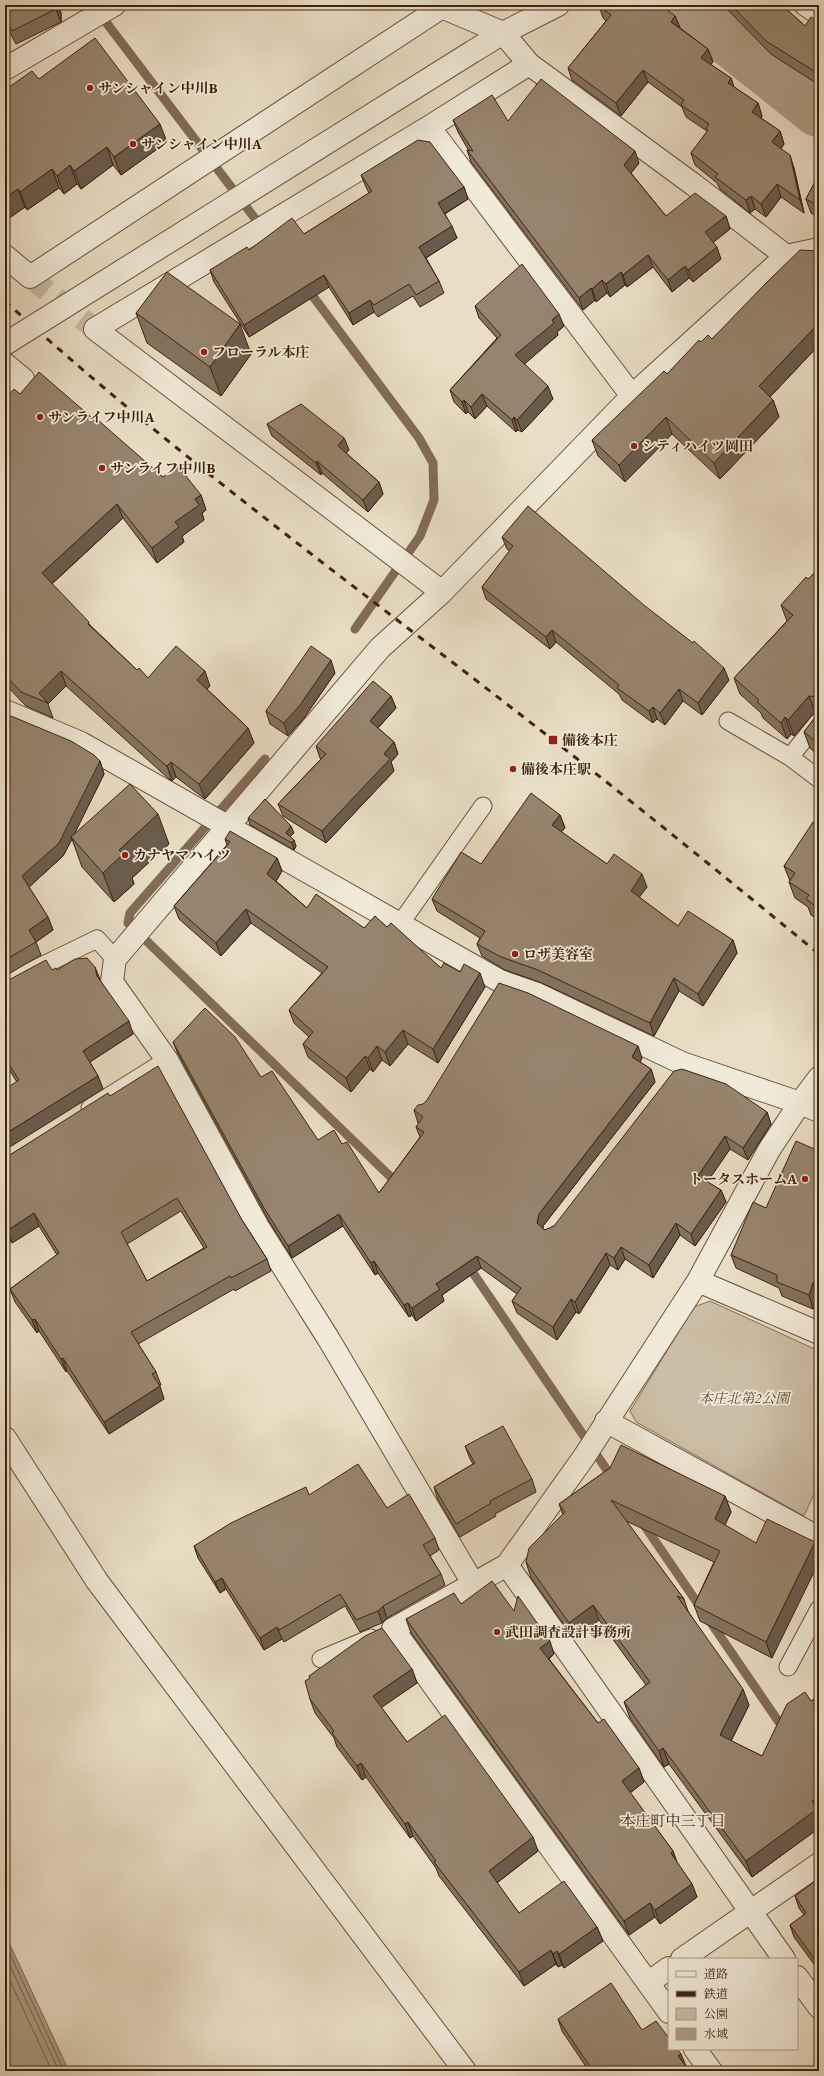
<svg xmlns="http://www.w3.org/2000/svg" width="824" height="2076" font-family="'EB Garamond','Noto Serif JP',serif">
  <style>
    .green { fill: #ccbea6; stroke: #86705a }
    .water { fill: #af9e87; stroke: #826c57 }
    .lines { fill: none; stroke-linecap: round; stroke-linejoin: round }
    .shore { stroke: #77604b; stroke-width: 1 }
    .stream { stroke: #826c57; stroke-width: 9 }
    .river { stroke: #af9e87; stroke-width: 56 }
    .minor-tunnel { stroke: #c7b8a1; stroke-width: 22; stroke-dasharray: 22 11; stroke-linecap: butt }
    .service-casing { stroke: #6a513c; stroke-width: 19 }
    .minor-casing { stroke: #6a513c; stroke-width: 24 }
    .tertiary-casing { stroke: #6a513c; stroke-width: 24 }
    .service { stroke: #f1ead9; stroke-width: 17 }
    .minor { stroke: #f1ead9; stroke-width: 22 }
    .tertiary { stroke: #f1ead9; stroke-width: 22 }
    .rail { stroke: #3f220f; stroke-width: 3; stroke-dasharray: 7 7; stroke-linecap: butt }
    .tertiary-bridge-casing { stroke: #6a513c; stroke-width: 24; stroke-linecap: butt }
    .tertiary-bridge { stroke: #f1ead9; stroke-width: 22 }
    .wall { fill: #82725f; stroke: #3f220f; fill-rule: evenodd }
    .shaded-wall { fill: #6a5c4d; stroke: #3f220f }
    .building { fill: #97846e; stroke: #3f220f; fill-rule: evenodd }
    .poi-dot { fill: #8f2418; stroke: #f1ead9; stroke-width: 1.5 }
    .labels { text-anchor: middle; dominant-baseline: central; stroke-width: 3.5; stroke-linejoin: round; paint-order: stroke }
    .poi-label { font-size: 14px; font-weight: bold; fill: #3f220f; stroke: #f1ead9; text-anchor: start }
    .park-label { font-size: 14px; font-style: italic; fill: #624935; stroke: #f1ead9 }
    .neighbourhood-label { font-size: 15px; fill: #3f220f; stroke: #f1ead9 }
  </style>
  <rect width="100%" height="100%" fill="#e9dec5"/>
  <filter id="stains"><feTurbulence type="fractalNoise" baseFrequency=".005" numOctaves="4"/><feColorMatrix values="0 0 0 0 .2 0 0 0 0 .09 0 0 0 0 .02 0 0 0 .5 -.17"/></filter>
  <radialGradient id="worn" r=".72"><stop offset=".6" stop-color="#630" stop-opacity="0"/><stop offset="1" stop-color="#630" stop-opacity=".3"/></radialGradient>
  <path class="green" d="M710,1301L819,1351V1483L804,1516L636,1422L630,1411L694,1307Z"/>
  <path class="water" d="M5,1934L69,2071H5Z"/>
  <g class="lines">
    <path class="shore" d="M5,1943L64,2071
      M5,1955L59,2071
      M5,1970L52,2071"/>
    <path class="stream" d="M99,13L263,229
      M306,287L419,438L433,463L434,500L420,536L355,629
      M265,759L130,913L128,923L399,1185
      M467,1264L613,1479
      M642,1522L785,1731"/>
    <path class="river" d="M688,5L819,109"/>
    <path class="minor-tunnel" d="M30,277L95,329"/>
    <g class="service-casing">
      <path id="service" d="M728,721L790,757
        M819,721L790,757L819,779
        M400,924L483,806
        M5,987L27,973L97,939L115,959
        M90,1108L167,1060
        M321,1659L371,1638
        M788,1667L819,1609"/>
    </g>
    <g class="minor-casing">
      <path id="minor" d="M437,5L503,33L529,64L694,185L786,256L819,249
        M806,5L819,14
        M5,69L114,5
        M429,127L632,396
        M5,256L30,277L442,7
        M5,364L23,379L5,391
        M442,592L95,329L429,127L529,64
        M5,711L81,743L500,981L537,994L682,1063L800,1103L819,1111
        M698,1281L819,1333
        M606,1421L819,1538
        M507,1565L784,1959
        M474,1585L328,1338L258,1227L167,1060L112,982L115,959L380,648L442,592L632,396L786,256
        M682,1959L819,1864
        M797,1977L819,2007
        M648,1983L669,1968
        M669,2012L393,1629L507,1565L584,1457L698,1281L769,1150L800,1103L819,1078
        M695,2049L711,2071"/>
    </g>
    <g class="tertiary-casing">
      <path id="tertiary" d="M472,52L503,33L558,5
        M5,1438L97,1581L465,2071"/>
    </g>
    <use href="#service" class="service"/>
    <use href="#minor" class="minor"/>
    <use href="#tertiary" class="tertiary"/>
    <path class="rail" d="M5,301C178,459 369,596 553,740C643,810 731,882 819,954"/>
    <g class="tertiary-bridge-casing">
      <path id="tertiary-bridge" d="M5,344L472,52"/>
    </g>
    <use href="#tertiary-bridge" class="tertiary-bridge"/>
  </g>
  <path class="wall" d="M5,5H63L59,7L61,13V22L16,44L5,23Z
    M723,5H782L805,26L819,22V90L816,83L771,54Z
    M599,6L675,16L680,28L708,49L713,62L710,64L731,78L734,87L758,103L762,116L761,118L780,131L784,144L781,149L794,168L804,213L781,197L766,217L755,209L750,213L720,189L717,183L695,165L691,153L707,132V131L686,117L682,107L648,82L621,116L572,80L568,68L606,21L603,18Z
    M39,79L167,142L121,175L113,165L81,189L77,184L64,194L59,188L27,210L25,207L5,221Z
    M453,120L508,121L639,163L631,173L666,216H726L730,229L713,242L721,259L693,282L689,278L672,292L653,267L627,287L625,285L610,297L607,293L596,302L595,300L583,310L471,162L467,150L469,151L458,132Z
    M819,174V218L811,213L806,199Z
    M361,175L464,187L468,199L445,214L457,238L426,258L439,281L444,293L420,307L413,296L378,317L374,312L353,325L329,287L249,337L214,282L210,270L249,250L304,234L369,193L366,187Z
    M819,251V345L770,397L773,400L779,417L720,479L672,434L625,482L598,456L592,440L667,374L701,342L712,339Z
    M475,306L564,326L557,332L558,335L524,364L553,399L522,432L518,430L516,432L487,406L475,419L468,412L466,414L454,402L450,390L497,338L479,318Z
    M136,313L251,354L221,396L147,343Z
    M20,394L163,477L201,495L206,510L202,513L204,520L182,536L184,542L157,563L123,518L52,584L91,626L137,670L148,678L210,686L207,689L248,728L254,743L205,799L176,777L172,781L169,779L66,686L48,704L53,718L26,706L5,684V399Z
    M267,424L344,438L349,450L346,453L379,482L383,494L368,512L322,473L321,475L272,436Z
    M502,537L729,680L702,715L683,701L665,725L657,719L653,723L622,700L619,694L556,642L550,649L486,599L482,587L510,551L507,549Z
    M819,569V756L810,748L804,732L819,712H815L794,736L791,734L787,739L763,718L761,713L740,694L734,678L787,621L781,605Z
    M335,673L304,718L288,736L270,724L266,711Z
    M391,696L396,708L378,728L394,742L398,754L391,762L394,771L326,843L283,816L278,804L321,759L320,758L316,746Z
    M5,724L100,761L104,774L74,834L169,844L132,878L134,884L114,902L82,867L72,839L63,856L29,887L48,917L53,930L36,942L41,955L5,976Z
    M560,815L565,828L561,832L607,864L647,887L639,897L678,926L733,940L737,953L703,1006L679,991L654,1036L542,983L505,970L482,956L477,944L480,938L437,911L432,899L481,864Z
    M248,818L294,833L290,837L296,846L294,850L250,825Z
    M819,826V920L811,915L808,907L795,898L789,882L790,881L784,866Z
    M225,839L277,858L282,871L276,881L307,908L364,928L387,927L441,968L485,987L438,1063L408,1044L390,1066L382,1060L373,1072L370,1069L351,1092L308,1057L303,1044L309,1037L294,1023L289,1010L322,973L251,923L221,956L179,919L174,906L227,845Z
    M52,970H57L100,980L133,1034L90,1062L98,1076L103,1089L17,1082L5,1063V982Z
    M173,1042L261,1077L318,1140L342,1144L379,1193L420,1137L416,1127L419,1123H418L414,1110L642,1058L640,1062L651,1069L655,1082L543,1226V1228L545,1230L554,1226L767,1112L771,1124L748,1160L730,1149L707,1182L721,1190L726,1202L695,1246L680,1235L653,1278L625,1259L618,1270L610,1265L579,1314L576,1312L557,1340L517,1313L512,1301L517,1294L481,1268L442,1295L444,1301L416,1321L412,1315L409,1317L378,1273L375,1275L343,1226L292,1258L269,1221L178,1054Z
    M110,1096L242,1220L267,1259L271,1271L235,1291L234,1289L138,1344L156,1372L161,1385H159L164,1399L109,1434L67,1371L66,1372L39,1331L37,1333L15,1302L10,1289L57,1255L39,1226L12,1243L5,1231V1158ZM181,1211L204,1248L147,1281L127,1244Z
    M819,1151V1297H818L813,1309L782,1296L779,1288L736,1268L731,1255L766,1208Z
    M465,1446L532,1479L536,1492L495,1514L496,1516L460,1537L438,1500L434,1487L473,1464L470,1459Z
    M610,1468L725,1496L731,1512L725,1525L772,1658L700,1621L694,1605L714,1562L626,1521L684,1599L688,1611L749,1705L731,1741L762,1756L811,1701L819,1696V1828L752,1877L669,1764L664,1767L630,1718L624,1702L646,1685L599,1620L574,1639L531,1578L526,1562L563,1515L559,1504Z
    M309,1495L387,1508L435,1538L439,1550L430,1556L441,1574L445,1585L387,1618L382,1623L360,1632L345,1606L284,1642L282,1639L264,1650L226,1589L220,1593L198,1558L194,1546Z
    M514,1611L554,1654L549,1659L598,1723L639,1768L644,1782L630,1793L673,1851L677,1863L692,1884L697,1897L660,1924L655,1917L629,1935L411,1633L406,1619Z
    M412,1669L417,1683L381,1707L407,1742L538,1851L497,1883L519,1913L597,1927L603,1941L564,1968L562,1965L558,1967L556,1964L524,1986L439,1876L436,1868L413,1836L410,1838L366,1777L362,1780L337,1747L334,1738L315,1713L310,1699V1678L309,1676Z
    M819,1878V1971L794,1937L790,1925L804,1915L799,1908L795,1896Z
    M558,2019L642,2030L685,2065L690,2071H589L562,2031Z"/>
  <path class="shaded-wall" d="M56,5H63L59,7L61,13V22L56,9Z
    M675,16L680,28L671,22Z
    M708,49L713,62L706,70L701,58Z
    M643,70L648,82L621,116L616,103Z
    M731,78L735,90L728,83Z
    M758,103L762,116L756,124L752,112Z
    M160,124L167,142L121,175L114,157Z
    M780,131L784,144L776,154L772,142Z
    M107,147L113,165L81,189L74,171Z
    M635,151L639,163L628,177L624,165Z
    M790,155L794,168L804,213L800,200Z
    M70,165L77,184L64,194L57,176Z
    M52,169L59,188L27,210L20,192Z
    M777,184L781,197L766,217L761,204Z
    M464,187L468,199L442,215L438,203Z
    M18,189L25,207L5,221V198Z
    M751,196L755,209L750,213L746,200Z
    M726,216L730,229L710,245L705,232Z
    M452,226L457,238L424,259L419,247Z
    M717,247L721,259L693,282L688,270Z
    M648,255L653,267L627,287L623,275Z
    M685,266L689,278L672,292L668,280Z
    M621,272L625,285L610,297L606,284Z
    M324,275L329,287L249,337L244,325Z
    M602,280L607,293L596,302L592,289Z
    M591,288L595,300L583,310L579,298Z
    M370,300L374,312L353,325L349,313Z
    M559,314L564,326L557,332L558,335L520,368L515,355L552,320Z
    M819,323V345L765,402L759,386Z
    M240,324L251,354L221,396L210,367Z
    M548,386L553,399L522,432L517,420Z
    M482,394L487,406L475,419L471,407Z
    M464,400L468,412L466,414L462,402Z
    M773,400L779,417L720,479L714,463Z
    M514,417L518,430L516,432L512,420Z
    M666,417L672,434L625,482L619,465Z
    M344,438L349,450L342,458L338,446Z
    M317,461L322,473L321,475L316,463Z
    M379,482L383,494L368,512L363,500Z
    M201,495L206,510L202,513L204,520L182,536L184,542L157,563L152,548L195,499Z
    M117,504L123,518L47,588L42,573Z
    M552,630L556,642L550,649L546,637Z
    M331,660L335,673L304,718L288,736L284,723Z
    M724,668L729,680L702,715L698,703Z
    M61,671L66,686L48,704L39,693Z
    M205,671L210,686L202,695L197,680Z
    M679,689L683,701L665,725L660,713Z
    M391,696L396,708L374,732L370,721Z
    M809,696L815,712L794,736L788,720Z
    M653,707L657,719L653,723L649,711Z
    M785,717L791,734L787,739L781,723Z
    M248,728L254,743L205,799L199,784Z
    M394,742L398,754L391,762L394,771L326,843L322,831L384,754Z
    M100,761L104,774L72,839L71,837L72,839L63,856L27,889L22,876Z
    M171,762L176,777L172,781L167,766Z
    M158,814L169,844L132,878L134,884L114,902L103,873L119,850Z
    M560,815L565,828L556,838L552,825Z
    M291,826L294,833L288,839L286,833Z
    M294,840L296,846L294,850L292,843Z
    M277,858L282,871L272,888L267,874Z
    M642,874L647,887L635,903L631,891Z
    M246,909L251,923L221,956L216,943Z
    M48,917L53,930L34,943L29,930Z
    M733,940L737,953L703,1006L698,994Z
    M95,967L100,979L102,989L97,976Z
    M480,973L485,987L438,1063L433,1049Z
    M674,978L679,991L654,1036L650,1023Z
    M129,1021L133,1034L88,1063L83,1051Z
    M403,1030L408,1044L390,1066L385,1052Z
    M377,1046L382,1060L373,1072L368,1058Z
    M638,1046L642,1058L636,1069L632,1057Z
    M365,1056L370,1069L351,1092L346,1078Z
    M651,1069L655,1082L543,1226L542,1235L537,1223L539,1214Z
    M98,1076L103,1089L5,1150V1134Z
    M767,1112L771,1124L748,1160L743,1148Z
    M725,1136L730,1149L703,1188L698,1176Z
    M721,1190L726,1202L695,1246L691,1234Z
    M34,1213L39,1226L12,1243L8,1230Z
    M339,1214L343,1226L292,1258L288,1246Z
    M676,1223L680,1235L653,1278L649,1265Z
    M621,1247L625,1259L618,1270L614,1258Z
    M606,1253L610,1265L579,1314L575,1302Z
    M477,1256L481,1268L442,1295L444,1301L416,1321L412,1308L436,1284Z
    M374,1261L378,1273L375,1275L371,1263Z
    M813,1283L818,1297L813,1309L809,1295Z
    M571,1299L576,1312L557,1340L553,1327Z
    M408,1303L412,1315L409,1317L404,1305Z
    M35,1319L39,1331L37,1333L32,1320Z
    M63,1358L67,1371L66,1372L61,1359Z
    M160,1386L164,1399L109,1434L104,1422Z
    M725,1496L731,1512L720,1535L715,1519Z
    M815,1542L819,1554V1562L772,1658L766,1642Z
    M222,1578L226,1589L220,1593L215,1582Z
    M593,1605L599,1620L574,1639L569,1623Z
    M383,1606L387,1618L382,1623L378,1611Z
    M277,1627L282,1639L264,1650L260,1638Z
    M550,1641L554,1654L545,1661L540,1648Z
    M412,1669L417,1683L378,1710L373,1696Z
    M743,1689L749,1705L726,1751L720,1735Z
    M663,1748L669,1764L664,1767L659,1751Z
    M361,1763L366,1777L362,1780L357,1766Z
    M639,1768L644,1782L627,1795L622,1781Z
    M819,1792V1828L752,1877L746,1861L812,1801L816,1794Z
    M408,1822L413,1836L410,1838L405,1824Z
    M533,1837L538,1851L494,1885L489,1871Z
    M673,1851L678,1865L671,1853Z
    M692,1884L697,1897L660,1924L655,1910Z
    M650,1903L655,1917L629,1935L624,1921Z
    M597,1927L603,1941L564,1968L559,1954Z
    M551,1950L556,1964L524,1986L519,1972Z
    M557,1951L562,1965L558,1967L553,1954Z
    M681,2054L686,2066L678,2056Z"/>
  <path class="building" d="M5,5H56V9L12,31L5,19Z
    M601,5H661L675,16L671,22L708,49L701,58L731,78L728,83L758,103L752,112L780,131L772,142L790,155L800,200L777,184L761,204L751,196L746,200L715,177L718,174L691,153L708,130L706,128L709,124L681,105L684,100L643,70L616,103L568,68L611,15L599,6Z
    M731,5H782L805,26L811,17L819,22V74L766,41Z
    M95,38L160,124L114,157L107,147L74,171L70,165L57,176L52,169L20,192L18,189L5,198V90L32,71L39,79Z
    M819,77V83L816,81Z
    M541,79L635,151L624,165L666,216L695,193L726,216L705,232L717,247L688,270L685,266L668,280L648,255L623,275L621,272L606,284L602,280L592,289L591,288L579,298L467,150L473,151L453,120L492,95L508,121Z
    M418,140L430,142L464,187L438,203L452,226L419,247L439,281L416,295L409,284L374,305L370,300L349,313L324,275L244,325L210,270L247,247L249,250L292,218L304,234L372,191L361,175Z
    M819,174V206L806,199Z
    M800,250L819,251V323L759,386L773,400L714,463L666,417L619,465L592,440L664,371L667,374L699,340L701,342L708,335L712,339L767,282Z
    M522,264L559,314L552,320L554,323L515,355L548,386L517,420L514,417L512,420L482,394L471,407L464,400L462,402L450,390L501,335L475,306Z
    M167,272L240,324L210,367L136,313Z
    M39,372L98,423L99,421L163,477L178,466L201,495L195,499L199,505L175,522L179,527L152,548L117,504L42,573L89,622L88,624L137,670L139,668L148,678L176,646L205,671L197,680L248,728L199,784L171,762L167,766L164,764L61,671L39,693L48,703L21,692L5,675V399L14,389L20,394Z
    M301,404L344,438L338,446L379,482L363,500L317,461L316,463L267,424Z
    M528,506L645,606L693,643L694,641L724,668L698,703L679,689L660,713L653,707L649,711L617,688L619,685L552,630L546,637L482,587L513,546L502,537Z
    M819,569V697L809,696L788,720L785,717L781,723L757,702L759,700L734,678L793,615L781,605L806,577L808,579Z
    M311,646L331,660L300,705L284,723L266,711Z
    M373,681L391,696L370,721L394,742L384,754L390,759L322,831L278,804L326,754L316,746Z
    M819,712V744L804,732Z
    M11,716L71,741L94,755L100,761L59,843L22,876L48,917L29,930L36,942L5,960V724Z
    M130,784L158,814L119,850L123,854L103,873L71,837Z
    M531,793L560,815L552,825L607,864L614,854L642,874L631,891L678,926L688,911L733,940L698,994L674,978L650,1023L538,970L501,957L477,944L485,931L432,899L461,852L481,864Z
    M265,799L291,826L286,833L294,840L292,843L248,818Z
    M813,822L819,826V909L806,899L809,895L789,882L795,873L784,866Z
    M230,831L277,858L267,874L307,908L316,894L364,928L375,916L387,927L391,923L441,968L444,963L460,972L464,964L480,973L433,1049L403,1030L385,1052L377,1046L368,1058L365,1056L346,1078L303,1044L313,1032L289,1010L328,967L246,909L216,943L174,906L230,842L225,839Z
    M87,958L95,967L97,976L129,1021L83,1051L98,1076L5,1134V1089L19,1080L5,1058V982L46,960L52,970L56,968L57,970L75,959Z
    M499,983L528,993L638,1046L632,1057L651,1069L539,1214L537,1223L545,1230L554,1226L674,1071L682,1069L726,1084L767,1112L743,1148L725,1136L698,1176L721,1190L691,1234L676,1223L649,1265L621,1247L614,1258L606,1253L575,1302L571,1299L553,1327L512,1301L521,1288L477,1256L436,1284L440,1289L412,1308L408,1303L404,1305L374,1261L371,1263L339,1214L288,1246L264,1208L173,1042L205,1008L235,1037L261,1077L272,1071L318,1140L334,1130L342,1144L347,1142L379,1193L424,1132L416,1127L423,1117L414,1110L418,1105L423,1104L427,1100Z
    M158,1066L242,1220L267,1259L231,1278L230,1276L131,1332L156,1372L152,1374L160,1386L104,1422L63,1358L61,1359L35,1319L32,1320L10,1289L59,1253L34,1213L8,1230L5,1226V1158L108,1093L110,1096ZM177,1198L207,1247L147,1281L121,1232Z
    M796,1141L819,1151V1285L813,1283L809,1295L777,1282V1275L731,1255L753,1202L766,1208Z
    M503,1426L532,1479L490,1501L491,1503L456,1524L434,1487L475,1463L465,1446Z
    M621,1445L725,1496L715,1519L756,1543L767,1519L815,1542L766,1642L694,1605L720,1551L611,1500L684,1599L677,1596L743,1689L720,1735L762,1756L787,1704L805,1692L811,1701L819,1696V1792L816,1794L818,1797L812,1801L817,1809L746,1861L663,1748L659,1751L624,1702L650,1682L593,1605L569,1623L526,1562L529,1548L565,1512L559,1504L610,1468Z
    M358,1464L387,1508L409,1494L435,1538L423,1545L441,1574L383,1606L378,1611L356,1620L340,1594L279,1630L277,1627L260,1638L222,1578L215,1582L194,1546L231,1523L306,1487L309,1495Z
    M492,1581L514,1611L518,1596L550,1641L540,1648L598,1723L604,1719L639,1768L622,1781L673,1851L671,1853L692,1884L655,1910L650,1903L624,1921L406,1619L454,1593L461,1604Z
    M382,1628L412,1669L373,1696L407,1742L445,1715L533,1837L489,1871L519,1913L564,1881L597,1927L559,1954L557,1951L553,1954L551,1950L519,1972L434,1862L436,1861L408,1822L405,1824L361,1763L357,1766L332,1733L334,1731L310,1699L305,1681L310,1678L309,1676L365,1636Z
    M819,1878V1965L790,1925L806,1913L795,1896Z
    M611,1983L642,2030L656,2021L669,2038V2049H677L681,2054L678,2056L690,2071H594L582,2055L558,2019Z"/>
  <g class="poi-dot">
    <circle cx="90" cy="88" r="4"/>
    <circle cx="133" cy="144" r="4"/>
    <circle cx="204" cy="352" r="4"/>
    <circle cx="40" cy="417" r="4"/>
    <circle cx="634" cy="446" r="4"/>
    <circle cx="102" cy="468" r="4"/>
    <rect x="548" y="735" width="10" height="10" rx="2"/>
    <circle cx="513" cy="769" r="4"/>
    <circle cx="125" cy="855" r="4"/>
    <circle cx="515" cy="954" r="4"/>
    <circle cx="805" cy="1179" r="4"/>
    <circle cx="497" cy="1632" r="4"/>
  </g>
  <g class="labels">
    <g class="poi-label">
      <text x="98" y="88">サンシャイン中川B</text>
      <text x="141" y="144">サンシャイン中川A</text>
      <text x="212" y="352">フローラル本庄</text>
      <text x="48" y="417">サンライフ中川A</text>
      <text x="642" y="446">シティハイツ岡田</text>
      <text x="110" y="468">サンライフ中川B</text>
      <text x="562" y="740">備後本庄</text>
      <text x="521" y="769">備後本庄駅</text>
      <text x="133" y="855">カナヤマハイツ</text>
      <text x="523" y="954">ロザ美容室</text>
      <text x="797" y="1179" text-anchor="end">トータスホームA</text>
      <text x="505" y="1632">武田調査設計事務所</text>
    </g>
    <g class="park-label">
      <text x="744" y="1398">本庄北第2公園</text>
    </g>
    <g class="neighbourhood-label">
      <text x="673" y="1820">本庄町中三丁目</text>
    </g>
  </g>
  <rect width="824" height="2076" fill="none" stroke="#e9dec5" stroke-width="20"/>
  <rect x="6" y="6" width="812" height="2064" fill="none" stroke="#3f220f" stroke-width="2"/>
  <rect x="10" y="10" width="804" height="2056" fill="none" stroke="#3f220f"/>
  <rect x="668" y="1958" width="130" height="92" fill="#f1ead9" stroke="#aa9a88"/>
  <rect x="676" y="1971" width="20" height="6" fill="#f1ead9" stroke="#aa9a88"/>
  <text x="704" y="1978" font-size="12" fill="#3f220f">道路</text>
  <rect x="676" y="1991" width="20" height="6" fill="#3f220f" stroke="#aa9a88"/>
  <text x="704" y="1998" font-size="12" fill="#3f220f">鉄道</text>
  <rect x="676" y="2008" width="20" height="12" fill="#ccbea6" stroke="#aa9a88"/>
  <text x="704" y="2018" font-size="12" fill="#3f220f">公園</text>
  <rect x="676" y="2028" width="20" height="12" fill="#af9e87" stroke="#aa9a88"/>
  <text x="704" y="2038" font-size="12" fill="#3f220f">水域</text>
  <rect width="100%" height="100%" filter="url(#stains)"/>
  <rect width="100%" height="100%" fill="url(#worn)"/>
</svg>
